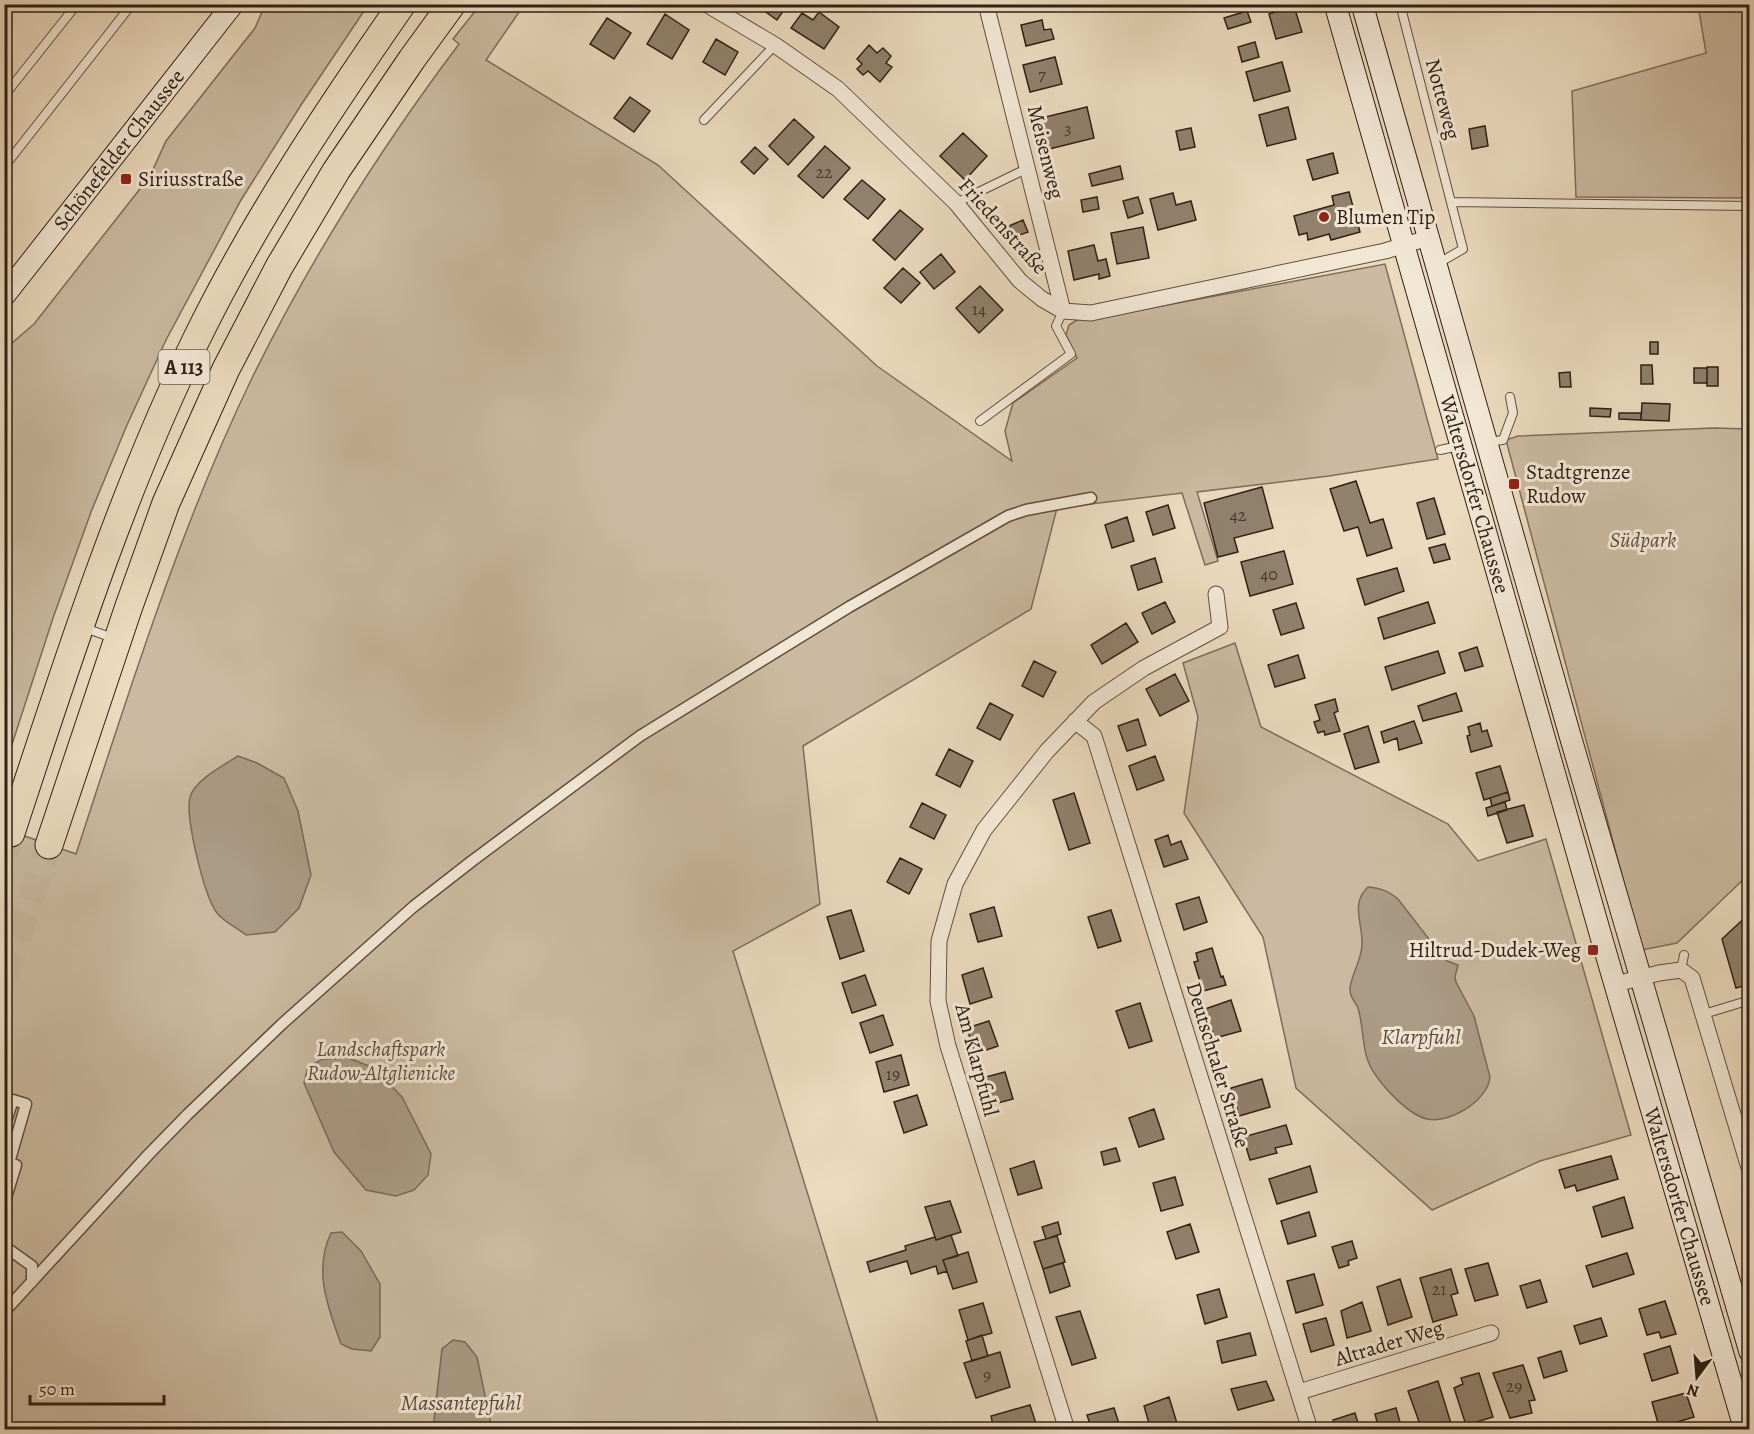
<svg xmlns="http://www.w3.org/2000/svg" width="1754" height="1434" font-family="Alegreya,serif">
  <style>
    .green { fill: #cbbaa1; stroke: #7e6d5b; stroke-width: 1.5 }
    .water { fill: #ab9b85; stroke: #7a6a58; stroke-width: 1.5 }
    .building { fill: #91816d; stroke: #302015; stroke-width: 1.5 }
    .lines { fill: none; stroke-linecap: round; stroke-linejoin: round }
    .motorway-tunnel { stroke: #c6b59c; stroke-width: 27; stroke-dasharray: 27 14; stroke-linecap: butt }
    .service-casing { stroke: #5f4e3f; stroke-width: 10 }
    .pedestrian-casing { stroke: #5f4e3f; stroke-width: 13 }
    .minor-casing { stroke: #5f4e3f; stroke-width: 17 }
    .secondary-casing { stroke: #302015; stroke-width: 23 }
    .motorway-casing { stroke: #302015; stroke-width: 29 }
    .service { stroke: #f2e7d5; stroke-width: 8 }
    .pedestrian { stroke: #f2e7d5; stroke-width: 10 }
    .minor { stroke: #f2e7d5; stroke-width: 15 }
    .secondary { stroke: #f2e7d5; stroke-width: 21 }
    .motorway { stroke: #ebdabe; stroke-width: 27 }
    .poi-dot { fill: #8f2418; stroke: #f2e7d5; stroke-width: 2 }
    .labels { text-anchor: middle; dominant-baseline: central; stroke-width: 6; stroke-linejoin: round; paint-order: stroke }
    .number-label { font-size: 18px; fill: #48382b }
    .shield { fill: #f2e7d5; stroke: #6a5c4f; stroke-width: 1.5 }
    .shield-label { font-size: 20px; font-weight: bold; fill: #302015 }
    .street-label { font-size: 21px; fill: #302015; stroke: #f2e7d5 }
    .poi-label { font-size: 21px; fill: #302015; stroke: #f2e7d5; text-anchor: start }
    .park-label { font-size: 21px; font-style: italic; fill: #5e4e3f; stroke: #f2e7d5 }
    .water-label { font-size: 22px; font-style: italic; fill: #5b4b3c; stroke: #f2e7d5 }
  </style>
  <rect width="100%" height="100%" fill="#ebdabe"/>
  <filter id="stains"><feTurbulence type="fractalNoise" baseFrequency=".00333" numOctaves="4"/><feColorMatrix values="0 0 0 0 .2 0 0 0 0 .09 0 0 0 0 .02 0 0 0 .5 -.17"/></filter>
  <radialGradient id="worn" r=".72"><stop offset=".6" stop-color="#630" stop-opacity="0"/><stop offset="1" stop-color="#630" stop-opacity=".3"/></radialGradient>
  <path class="green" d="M265,5H368L301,105L241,200L166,340L127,425L91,512L53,618L5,766V349L34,324L150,176L166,141L255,28Z
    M480,5H524L486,60L658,165L877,366L1012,461L1005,431L1013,403L1077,358L1066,335L1069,325L1077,320L1114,315L1385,264L1438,459L1329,476L1197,492L1218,561L1205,565L1182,493L1057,508L1031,609L803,746L820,904L733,951L880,1429L5,1430V829L76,854C128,695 179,529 252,378C310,260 380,149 459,44L453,39Z
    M1698,5H1749V198L1576,197L1572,91L1706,53Z
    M1714,428L1749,429V874L1677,943L1642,950L1506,440L1518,436Z
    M1235,643L1261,727L1448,824L1478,861L1546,839L1631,1135L1540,1161L1432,1210L1296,1088L1263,937L1184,813L1198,717L1183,663Z"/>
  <path class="water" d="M238,756L257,763L284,778L298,811L311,875L299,908L275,932L246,935C237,928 223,921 217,913C204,896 185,817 190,797C195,780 224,765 238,756Z
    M1368,887C1381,888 1388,891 1398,899L1442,956L1447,961L1458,965L1455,977L1456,982L1474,1016L1490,1077C1488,1101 1449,1124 1427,1119C1406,1114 1373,1078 1367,1058C1362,1042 1363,1024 1358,1008C1355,1001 1349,997 1350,988C1352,973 1362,959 1362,944C1363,924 1350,903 1368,887Z
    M348,1058L374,1068L402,1097L431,1154L428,1175L414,1190L396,1196L366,1190L334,1152L304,1083L308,1067L323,1059Z
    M342,1232L361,1251L380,1284V1337L371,1351L352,1349L341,1344C328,1307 313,1271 331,1233Z
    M453,1340L465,1342L477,1357L492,1429H433L442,1349Z"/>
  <path class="building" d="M762,4H788L777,20L760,8Z
    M1181,4H1194L1195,8L1183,11Z
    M1294,6L1302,32L1276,39L1269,14Z
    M1247,11L1251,22L1228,29L1224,18Z
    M819,12L839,27L824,49L791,28L802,13L813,20Z
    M665,14L689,30L672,59L647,44Z
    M607,18L631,33L614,59L590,44Z
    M1042,20L1044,30L1051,29L1054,39L1026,46L1021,25Z
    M716,39L738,52L725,75L703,62Z
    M1255,42L1259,57L1242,62L1238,47Z
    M869,45L877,53L883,48L891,56L886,63L892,67L880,82L868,71L863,75L857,69L862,64L857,59Z
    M1055,57L1062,84L1030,92L1023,65Z
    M1282,62L1290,91L1254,101L1246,72Z
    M630,97L650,111L634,132L614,118Z
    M1087,107L1094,138L1049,149L1041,118Z
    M1288,107L1296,139L1267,146L1259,115Z
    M794,119L814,137L788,165L769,146Z
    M1485,126L1488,146L1472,149L1469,129Z
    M1191,128L1195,147L1180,150L1176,131Z
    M963,133L987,156L965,180L940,156Z
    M825,146L850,168L823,198L798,176Z
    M755,147L768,159L754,174L741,162Z
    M1333,153L1338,173L1313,180L1307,160Z
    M1120,166L1123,179L1092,186L1089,174Z
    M862,180L885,199L868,219L844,199Z
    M1349,192L1360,232L1331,240L1329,234L1308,240L1307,233L1299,235L1294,216L1334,205L1332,196Z
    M1173,193L1176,205L1191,201L1196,220L1158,230L1150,199Z
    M1097,197L1099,209L1083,212L1081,200Z
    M1138,197L1143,213L1128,218L1123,201Z
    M900,210L923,229L895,260L873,240Z
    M1023,220L1028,232L1014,237L1009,226Z
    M1143,227L1149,258L1117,264L1111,233Z
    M1094,245L1098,261L1106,259L1110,276L1099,279V274L1074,280L1068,251Z
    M941,254L955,272L934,289L920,272Z
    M903,268L920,283L901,303L884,288Z
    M980,286L1003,310L979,333L956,308Z
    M1650,342H1658V354H1650Z
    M1641,365H1652L1653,384H1641Z
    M1707,367H1718V386H1707Z
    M1694,368H1707V383H1694Z
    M1570,372L1571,387H1560L1559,373Z
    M1642,403L1670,404L1669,421L1641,420Z
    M1590,408L1611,409L1610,417L1590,416Z
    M1619,413H1641V420L1619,419Z
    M1356,481L1370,523L1383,519L1392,548L1367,556L1358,527L1344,531L1330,489Z
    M1262,487L1273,528L1234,538L1238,552L1218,557L1204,503Z
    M1434,498L1445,534L1427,539L1417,503Z
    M1168,505L1175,528L1153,535L1146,512Z
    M1127,517L1134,541L1112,548L1105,525Z
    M1445,544L1450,559L1434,563L1429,548Z
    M1284,551L1293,584L1250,596L1241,562Z
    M1155,558L1162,582L1138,590L1131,566Z
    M1397,568L1404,591L1365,605L1357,579Z
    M1165,602L1175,622L1152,634L1142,613Z
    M1428,602L1435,623L1384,639L1378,618Z
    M1296,603L1304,628L1281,635L1273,610Z
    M1126,623L1138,642L1102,664L1091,645Z
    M1477,647L1483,666L1465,671L1459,653Z
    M1438,651L1445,673L1392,690L1385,667Z
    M1298,655L1305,678L1275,687L1268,665Z
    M1034,661L1056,672L1043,697L1022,686Z
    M1175,674L1189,701L1160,716L1146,689Z
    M1456,693L1462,711L1423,721L1418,706Z
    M1335,699L1338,711L1334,713L1340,731L1325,735L1324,731L1318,733L1314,722L1320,720L1315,705Z
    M990,703L1013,715L1000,740L977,728Z
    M1138,719L1146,745L1127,751L1118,726Z
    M1414,721L1422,743L1399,750L1397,738L1384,743L1381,732Z
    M1480,723L1482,732L1487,730L1492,746L1471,752L1467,736L1470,735L1468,727Z
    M1368,726L1379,762L1355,769L1344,734Z
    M949,749L973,761L960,787L936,775Z
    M1155,756L1164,780L1137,790L1129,766Z
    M1500,766L1508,792L1484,800L1476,773Z
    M1508,792L1510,800L1492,806L1490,798Z
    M1074,793L1090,843L1069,850L1053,800Z
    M1505,802L1507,810L1488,816L1486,808Z
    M922,803L946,815L934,839L910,827Z
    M1524,805L1533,836L1507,843L1497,812Z
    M1168,835L1171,845L1181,841L1188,859L1164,867L1155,840Z
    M900,858L922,869L909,894L887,882Z
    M1199,897L1207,922L1184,930L1176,904Z
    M994,907L1002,936L978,942L970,914Z
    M851,910L864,951L840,959L827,917Z
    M1111,910L1121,941L1098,948L1088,917Z
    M1750,913V984L1736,988L1722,939Z
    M1212,948L1221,977L1223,976L1226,985L1203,991L1194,962L1198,961L1196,953Z
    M983,968L992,997L970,1004L962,975Z
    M865,975L876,1005L852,1013L842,983Z
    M1231,1000L1241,1031L1215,1038L1205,1009Z
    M1140,1003L1152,1041L1129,1048L1116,1011Z
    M883,1015L893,1045L870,1053L860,1023Z
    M1750,1017V1039L1744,1019Z
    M989,1021L998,1046L975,1054L967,1028Z
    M901,1055L909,1085L884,1092L876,1062Z
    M1005,1072L1013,1099L990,1105L982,1078Z
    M1262,1079L1270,1107L1239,1116L1231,1088Z
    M917,1095L927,1125L904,1133L894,1102Z
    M1154,1109L1164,1139L1139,1147L1129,1118Z
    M1286,1125L1292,1144L1275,1148L1277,1153L1250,1160L1243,1137Z
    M1116,1148L1120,1161L1104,1165L1101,1152Z
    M1611,1156L1618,1179L1577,1191L1575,1185L1565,1188L1559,1170Z
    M1034,1161L1042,1188L1018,1195L1010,1169Z
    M1310,1166L1317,1192L1277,1204L1269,1179Z
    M1175,1177L1183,1205L1161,1211L1153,1183Z
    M1624,1197L1633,1228L1602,1237L1593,1207Z
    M950,1201L961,1232L936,1240L925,1207Z
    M1309,1212L1316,1236L1288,1244L1281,1221Z
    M1058,1222L1061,1234L1046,1239L1042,1227Z
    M1190,1224L1199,1252L1176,1259L1167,1232Z
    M951,1235L958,1256L943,1260L947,1271L938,1274L936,1266L911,1274L907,1261L870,1272L867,1262L906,1250L905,1246L935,1237L936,1240Z
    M1057,1236L1065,1262L1043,1269L1034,1242Z
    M1352,1241L1357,1258L1348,1261L1349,1265L1339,1268L1332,1247Z
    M968,1252L977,1282L953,1289L943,1260Z
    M1627,1253L1634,1274L1593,1287L1586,1266Z
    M1063,1263L1070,1286L1050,1293L1043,1269Z
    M1488,1263L1498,1295L1475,1301L1465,1269Z
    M1451,1269L1458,1293L1451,1295L1457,1315L1433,1322L1420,1278Z
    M1314,1274L1323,1305L1296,1313L1287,1281Z
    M1400,1279L1412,1317L1388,1325L1377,1287Z
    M1540,1280L1547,1302L1527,1308L1520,1286Z
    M1219,1289L1227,1317L1205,1324L1197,1295Z
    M1665,1301L1676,1334L1661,1338L1659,1332L1647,1335L1639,1309Z
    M1362,1302L1371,1331L1347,1338L1341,1311Z
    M983,1303L992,1333L968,1340L959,1310Z
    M1080,1311L1096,1358L1072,1365L1056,1317Z
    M1326,1318L1334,1345L1311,1352L1303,1324Z
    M1601,1318L1607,1336L1580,1344L1574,1326Z
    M1250,1333L1256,1355L1222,1363L1217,1341Z
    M982,1335L988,1356L972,1361L966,1341Z
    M1670,1346L1678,1373L1652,1381L1644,1354Z
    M1561,1351L1567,1371L1544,1378L1538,1358Z
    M1000,1352L1010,1387L976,1398L964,1363Z
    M1523,1365L1535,1400L1529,1401L1532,1413L1510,1418L1493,1373Z
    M1479,1373L1493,1417L1466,1425L1454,1388L1463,1384L1461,1378Z
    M1266,1381L1274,1400L1238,1410L1231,1389Z
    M1438,1381L1453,1430H1422L1408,1391Z
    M1686,1393L1694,1417L1677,1422L1678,1426L1660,1430L1652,1402Z
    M1169,1397L1179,1430H1151L1144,1406Z
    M1030,1405L1038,1430H994L991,1416Z
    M1114,1408L1121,1430H1092L1087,1415Z
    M1396,1408L1402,1429L1379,1430L1375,1414Z
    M1355,1413L1360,1430H1336L1333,1420Z"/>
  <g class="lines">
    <path class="motorway-tunnel" d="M4,854L11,833
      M4,978L49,845"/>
    <g class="service-casing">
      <path id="service" d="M1400,4L1463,249L1437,264
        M4,96L77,4
        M704,120L775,45
        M4,167L132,4
        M1452,202L1750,206
        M956,203L1028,168
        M980,421L1071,354L1056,326L1063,311
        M1487,442L1503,440L1513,413L1510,397
        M1440,450L1459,446
        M85,628L113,638
        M1681,970L1684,955
        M1704,1014L1750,1000"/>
    </g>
    <g class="pedestrian-casing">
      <path id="pedestrian" d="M4,1127L13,1100L26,1104L9,1163L16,1165L4,1204
        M4,1246L32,1266V1282
        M4,1312L149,1154L188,1114L282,1024L413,907L472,861L640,736L849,607L1008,516L1026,510L1091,498"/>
    </g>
    <g class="minor-casing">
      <path id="minor" d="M706,4L775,45L838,89L956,203L1020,281L1042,299L1063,311L1091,313L1385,251L1428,238
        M986,4L1063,311
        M1075,721L1094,736L1310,1430
        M1616,984L1659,973L1681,970L1692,978L1750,1171
        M1299,1392L1491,1333
        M1067,1430L948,1046L938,1001L939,941L955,884L984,830L1047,751L1094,702L1144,668L1220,627L1216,594"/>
    </g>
    <g class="secondary-casing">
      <g id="secondary">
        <path id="s1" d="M1335,4L1602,940L1745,1430"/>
        <path d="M1362,4L1569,732L1750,1352"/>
        <path id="s2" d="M4,296L233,4"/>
      </g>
    </g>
    <g class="motorway-casing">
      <path id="motorway" d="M11,833C66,666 119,498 196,340C254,221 327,112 402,4
        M49,845L128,609L166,503L226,369L279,267L336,171L412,59L452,4"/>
    </g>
    <use href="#service" class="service"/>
    <use href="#pedestrian" class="pedestrian"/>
    <use href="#minor" class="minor"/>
    <use href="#secondary" class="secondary"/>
    <use href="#motorway" class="motorway"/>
  </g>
  <g class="poi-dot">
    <rect x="120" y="173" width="12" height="12" rx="3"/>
    <circle cx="1324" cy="217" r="6"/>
    <rect x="1508" y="478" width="12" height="12" rx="3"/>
    <rect x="1587" y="944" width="12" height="12" rx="3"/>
  </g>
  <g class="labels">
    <g class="number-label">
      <text x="1042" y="74">7</text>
      <text x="1068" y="128">3</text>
      <text x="824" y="172">22</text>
      <text x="979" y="309">14</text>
      <text x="1238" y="515">42</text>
      <text x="1269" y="574">40</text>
      <text x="893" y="1074">19</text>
      <text x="1439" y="1289">21</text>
      <text x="987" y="1375">9</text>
      <text x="1514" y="1386">29</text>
    </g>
    <rect class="shield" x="158.5" y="350" width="51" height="34" rx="4.5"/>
    <g class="shield-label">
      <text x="184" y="367">A 113</text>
    </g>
    <g class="street-label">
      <text transform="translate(1443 99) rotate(75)">Notteweg</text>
      <text stroke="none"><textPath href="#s2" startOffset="186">Schönefelder Chaussee</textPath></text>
      <text transform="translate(1046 152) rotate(76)">Meisenweg</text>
      <text transform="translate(1003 226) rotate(48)">Friedenstraße</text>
      <text stroke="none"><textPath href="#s1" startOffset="510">Waltersdorfer Chaussee</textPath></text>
      <text transform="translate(977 1060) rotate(75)">Am Klarpfuhl</text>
      <text transform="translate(1218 1065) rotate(73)">Deutschtaler Straße</text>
      <text stroke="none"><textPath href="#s1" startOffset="1251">Waltersdorfer Chaussee</textPath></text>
      <text transform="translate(1389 1343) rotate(-17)">Altrader Weg</text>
    </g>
    <g class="poi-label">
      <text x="138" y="179">Siriusstraße</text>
      <text x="1336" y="217">Blumen Tip</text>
      <text x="1526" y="472">Stadtgrenze<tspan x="1526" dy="24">Rudow</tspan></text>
      <text x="1581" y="950" text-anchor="end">Hiltrud-Dudek-Weg</text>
    </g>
    <g class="park-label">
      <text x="1643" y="540">Südpark</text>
      <text x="381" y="1049">Landschaftspark<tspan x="381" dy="24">Rudow-Altglienicke</tspan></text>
    </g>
    <g class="water-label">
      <text x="1421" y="1037">Klarpfuhl</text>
      <text x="461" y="1403">Massantepfuhl</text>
    </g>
  </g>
  <rect width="1754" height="1434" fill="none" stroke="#ebdabe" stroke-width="24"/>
  <rect x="6" y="6" width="1742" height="1422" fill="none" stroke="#302015" stroke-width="3"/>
  <rect x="12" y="12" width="1730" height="1410" fill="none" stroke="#302015" stroke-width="1.5"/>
  <g transform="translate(1697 1377) rotate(196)" stroke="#f2e7d5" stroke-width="4.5" paint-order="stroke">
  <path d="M0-4.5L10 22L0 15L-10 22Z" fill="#302015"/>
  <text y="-9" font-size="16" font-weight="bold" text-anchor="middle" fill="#302015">N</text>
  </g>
  <path d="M30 1395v9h134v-9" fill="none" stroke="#302015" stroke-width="3"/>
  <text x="39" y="1395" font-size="18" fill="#302015" stroke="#f2e7d5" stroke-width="4.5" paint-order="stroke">50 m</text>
  <rect width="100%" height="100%" filter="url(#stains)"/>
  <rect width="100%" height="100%" fill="url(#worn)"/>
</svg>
